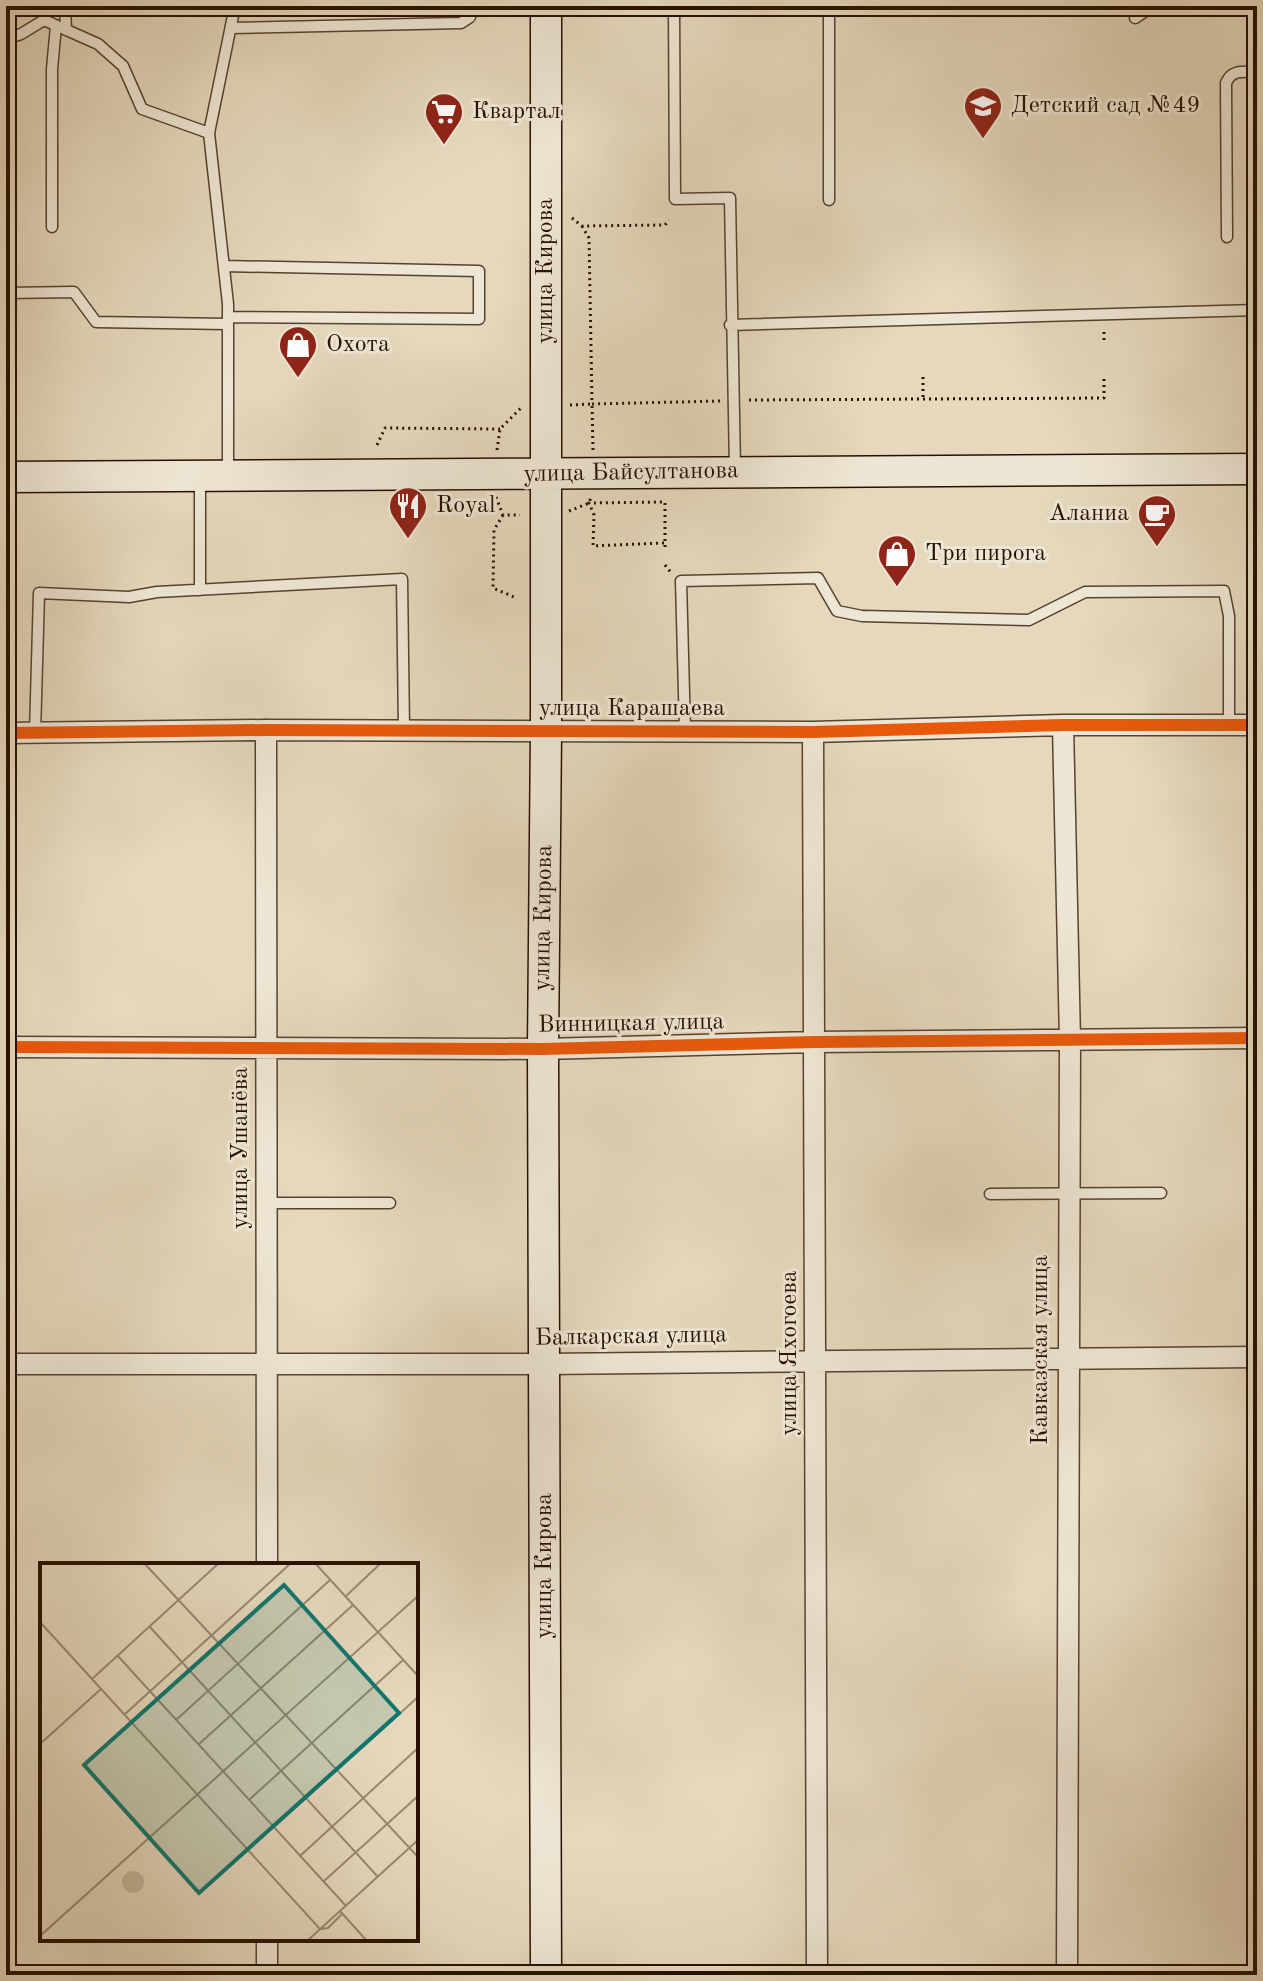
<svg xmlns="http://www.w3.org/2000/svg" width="1263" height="1981" font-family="'Old Standard TT',serif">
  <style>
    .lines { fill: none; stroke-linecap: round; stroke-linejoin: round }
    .lane-casing { stroke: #56422f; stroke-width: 13 }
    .street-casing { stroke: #56422f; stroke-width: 23 }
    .secondary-casing { stroke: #271000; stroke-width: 33 }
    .path { stroke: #271000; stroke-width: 3; stroke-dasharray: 2 4; stroke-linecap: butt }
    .lane { stroke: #eee6d4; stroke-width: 10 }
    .street { stroke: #eee6d4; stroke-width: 20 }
    .secondary { stroke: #eee6d4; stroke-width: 30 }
    .cycleway-casing { stroke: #eee6d4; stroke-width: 17 }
    .cycleway { stroke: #e8590c; stroke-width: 12 }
    .labels { text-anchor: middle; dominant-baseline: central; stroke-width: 6; stroke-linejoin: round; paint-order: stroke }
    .poi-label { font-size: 24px; fill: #271000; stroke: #eee6d4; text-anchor: start }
    .street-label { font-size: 24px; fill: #271000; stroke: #eee6d4 }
    .inset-road { fill: none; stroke: #998871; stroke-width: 2 }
    .view { fill: #0f766e; fill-opacity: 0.15; stroke: #0f766e; stroke-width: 4 }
    .inset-edge { fill: none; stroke: #271000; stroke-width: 4 }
  </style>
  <rect width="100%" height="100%" fill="#e5d8bd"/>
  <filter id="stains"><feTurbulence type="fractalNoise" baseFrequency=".0025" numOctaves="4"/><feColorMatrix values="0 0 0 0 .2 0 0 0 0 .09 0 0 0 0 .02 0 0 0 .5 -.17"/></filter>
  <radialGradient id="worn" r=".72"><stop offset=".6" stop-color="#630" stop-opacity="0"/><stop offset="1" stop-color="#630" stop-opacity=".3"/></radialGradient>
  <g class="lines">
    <g class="lane-casing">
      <path id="lane" d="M65,6L66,30
        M674,6L675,199L730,198L735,469
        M1135,18L1153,6
        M232,28L461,23L470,17L471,6
        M6,35L9,38L21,34L44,20L98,44L123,66L142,109L209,133L228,304V473
        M209,133L235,6
        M829,200V6
        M52,227V69L56,26
        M1227,237L1226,83C1232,69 1243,72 1257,72
        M224,266L479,271V319L228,317
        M6,293L74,292L96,322L228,324
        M730,325L1257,310
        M200,590V478
        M685,731L681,581L818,578L837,611L862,616L1029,620L1085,592L1224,591L1229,616V725
        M35,733L39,593L129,597L157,592L402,579L404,730
        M990,1194L1161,1193
        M267,1203H390"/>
    </g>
    <g class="street-casing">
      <path id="street" d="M1063,725L1070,1041L1067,1975
        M266,730L267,1565
        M813,732L817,1975
        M6,733L266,730L813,732L1063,725H1257
        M6,1047L543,1049L815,1042L1257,1038
        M6,1364H545L1257,1357
        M267,1939V1975"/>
    </g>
    <g class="secondary-casing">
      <path id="secondary" d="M546,6V730L543,1049L546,1975
        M6,477C423,475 840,471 1257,469"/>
    </g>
    <path class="path" d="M572,218L582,226L665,225L669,220
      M582,226L589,238L592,404L722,401
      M1104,340V329
      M923,377V399
      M749,400L1104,398V377
      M570,405L592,404L593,450
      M377,445L385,428L500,429
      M497,450L500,429L522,407
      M496,497L503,515H520
      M569,511L589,503L591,497
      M503,515L494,530L493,588L514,597
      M664,543L593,546L594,515L589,503L665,502V551
      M665,565L672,574"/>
    <use href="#lane" class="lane"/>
    <use href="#street" class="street"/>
    <use href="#secondary" class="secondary"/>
    <g class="cycleway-casing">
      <path id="cycleway" d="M6,733L266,730L813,732L1063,725H1257
        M6,1047L543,1049L815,1042L1257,1038"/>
    </g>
    <use href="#cycleway" class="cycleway"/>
  </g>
  <defs>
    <g id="school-pin" transform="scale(2)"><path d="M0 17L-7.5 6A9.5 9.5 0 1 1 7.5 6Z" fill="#8f2418" stroke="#eee6d4"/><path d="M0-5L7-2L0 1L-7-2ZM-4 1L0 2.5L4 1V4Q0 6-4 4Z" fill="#fff"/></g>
    <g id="supermarket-pin" transform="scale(2)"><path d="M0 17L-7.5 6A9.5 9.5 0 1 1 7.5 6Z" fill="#8f2418" stroke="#eee6d4"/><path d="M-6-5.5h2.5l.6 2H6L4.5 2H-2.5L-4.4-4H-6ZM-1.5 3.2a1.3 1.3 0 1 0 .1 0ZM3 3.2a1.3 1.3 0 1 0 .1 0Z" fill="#fff"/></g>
    <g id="shop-pin" transform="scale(2)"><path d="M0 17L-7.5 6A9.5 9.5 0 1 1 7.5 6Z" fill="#8f2418" stroke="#eee6d4"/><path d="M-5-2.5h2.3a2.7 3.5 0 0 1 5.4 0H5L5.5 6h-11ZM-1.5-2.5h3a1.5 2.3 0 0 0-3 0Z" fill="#fff"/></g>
    <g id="restaurant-pin" transform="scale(2)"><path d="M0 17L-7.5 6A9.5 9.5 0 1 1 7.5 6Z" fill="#8f2418" stroke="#eee6d4"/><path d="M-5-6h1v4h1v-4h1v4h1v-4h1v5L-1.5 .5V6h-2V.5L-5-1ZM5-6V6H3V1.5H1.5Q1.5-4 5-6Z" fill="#fff"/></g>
    <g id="cafe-pin" transform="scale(2)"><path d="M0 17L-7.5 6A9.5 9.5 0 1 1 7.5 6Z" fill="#8f2418" stroke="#eee6d4"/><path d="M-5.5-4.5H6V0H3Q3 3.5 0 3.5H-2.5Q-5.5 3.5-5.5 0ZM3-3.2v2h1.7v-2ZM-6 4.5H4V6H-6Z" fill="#fff"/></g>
  </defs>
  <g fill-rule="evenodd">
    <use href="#school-pin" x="983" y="106"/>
    <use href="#supermarket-pin" x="444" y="112"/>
    <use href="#shop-pin" x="298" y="345"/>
    <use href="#restaurant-pin" x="408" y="506"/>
    <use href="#cafe-pin" x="1157" y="514"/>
    <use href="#shop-pin" x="897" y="554"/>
  </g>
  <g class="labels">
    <g class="poi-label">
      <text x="1011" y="106">Детский сад №49</text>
      <text x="472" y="112">Квартал</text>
      <text x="326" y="345">Охота</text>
      <text x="436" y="506">Royal</text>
      <text x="1129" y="514" text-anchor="end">Аланиа</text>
      <text x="925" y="554">Три пирога</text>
    </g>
    <g class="street-label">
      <text transform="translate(546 271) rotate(-90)">улица Кирова</text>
      <text transform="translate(631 473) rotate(-1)">улица Байсултанова</text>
      <text x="632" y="709">улица Карашаева</text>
      <text transform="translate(544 918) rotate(-89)">улица Кирова</text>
      <text transform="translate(631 1024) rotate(-1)">Винницкая улица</text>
      <text transform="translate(241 1148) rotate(-90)">улица Ушанёва</text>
      <text transform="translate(631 1337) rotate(-1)">Балкарская улица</text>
      <text transform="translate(1041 1350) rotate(-90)">Кавказская улица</text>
      <text transform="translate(790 1353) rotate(-90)">улица Яхогоева</text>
      <text transform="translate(545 1566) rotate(-90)">улица Кирова</text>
    </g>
  </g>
  <g transform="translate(40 1563)">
    <rect width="378" height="378" fill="#e5d8bd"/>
    <path d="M82 319a11 11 0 1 1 22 0a11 11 0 1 1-22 0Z" fill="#c5b69d"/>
    <path class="inset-road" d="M104,0L378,294M275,0L378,113M305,34L341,0M0,59L280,366M109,63L338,314M77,92L306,343M52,116L179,0M84,152L251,0M136,157L290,17M0,181L61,126M159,181L313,42M209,237L363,97M234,264L378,134M260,293L378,185M284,318L378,233M300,348L327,378M280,366L288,365L302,351M0,373L378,33M267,378L378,277"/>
    <path class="view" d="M244,22L359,150L159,330L44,202Z"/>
    <rect width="378" height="378" class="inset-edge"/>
  </g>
  <rect width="1263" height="1981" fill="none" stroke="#e5d8bd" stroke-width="32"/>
  <rect x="8" y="8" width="1247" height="1965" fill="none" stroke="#271000" stroke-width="4"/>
  <rect x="16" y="16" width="1231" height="1949" fill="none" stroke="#271000" stroke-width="2"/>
  <rect width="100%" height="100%" filter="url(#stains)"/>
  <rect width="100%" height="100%" fill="url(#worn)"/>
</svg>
